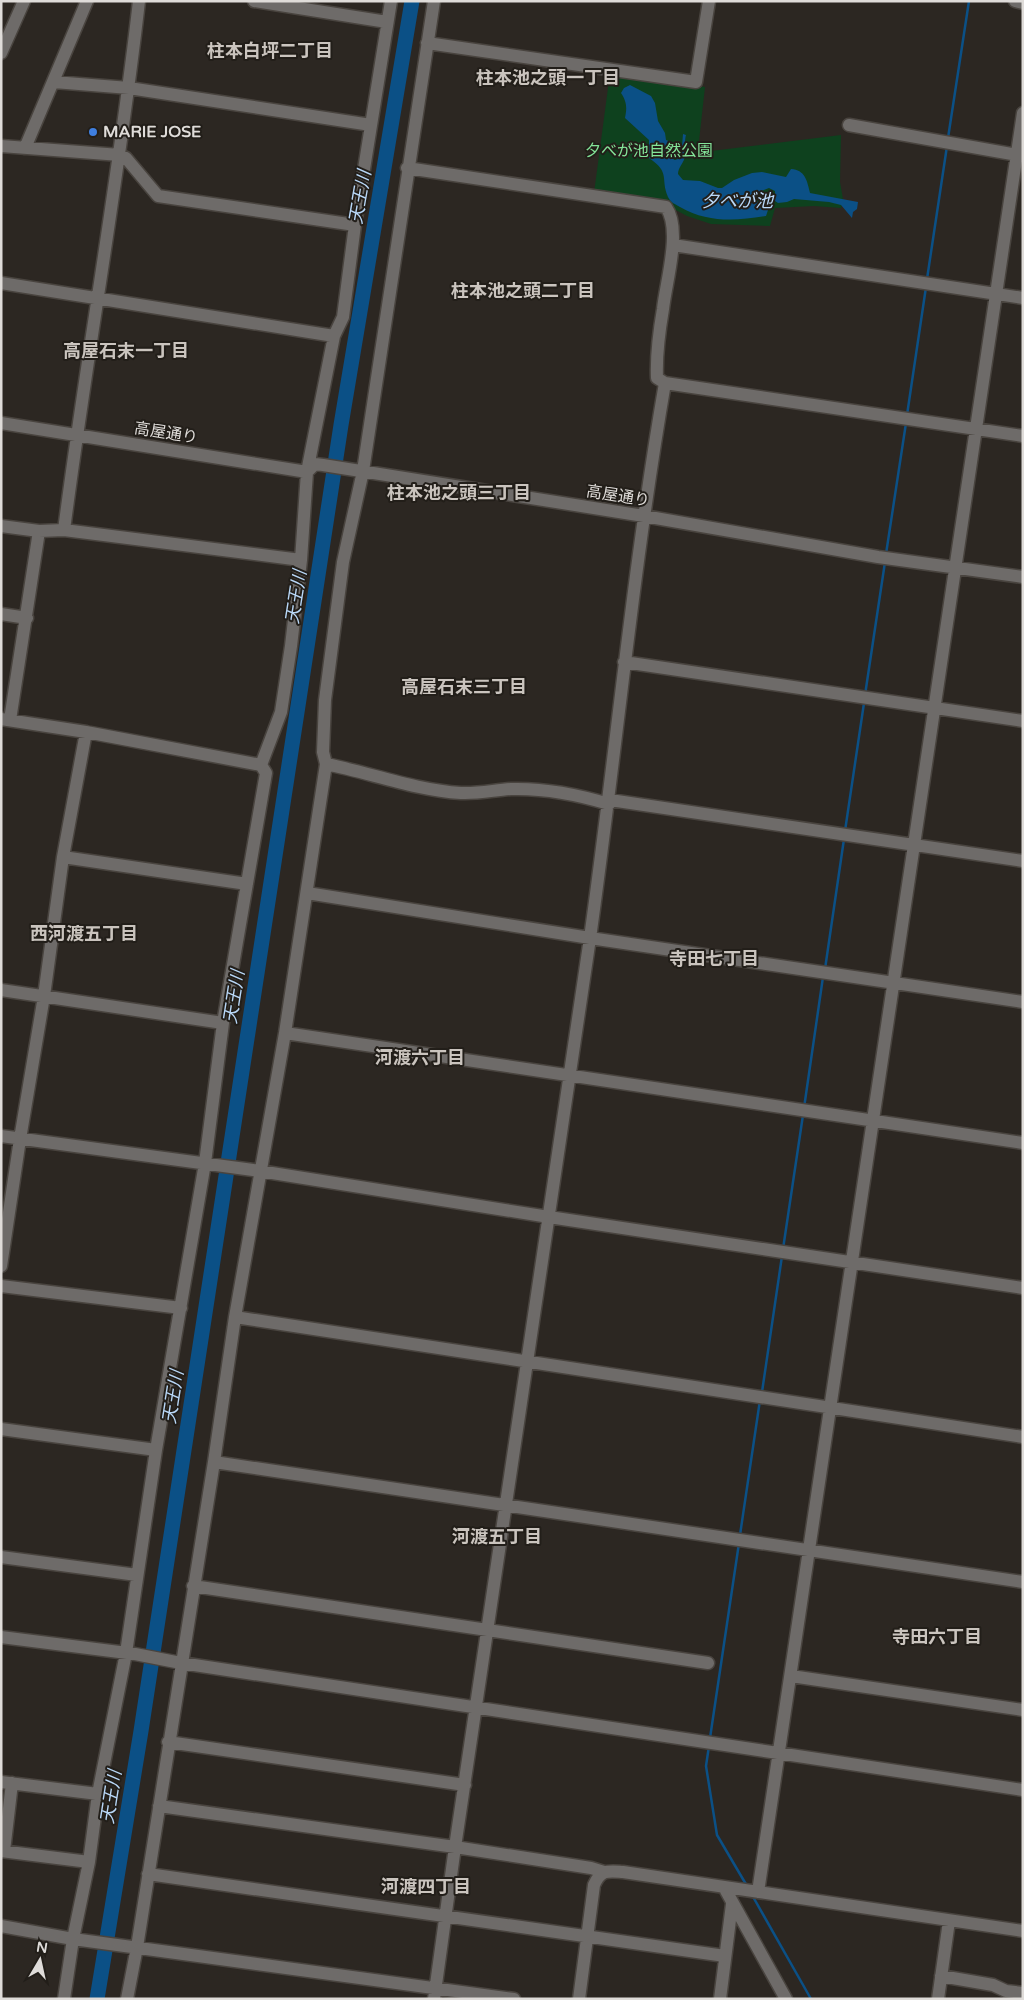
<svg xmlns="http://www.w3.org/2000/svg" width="1024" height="2000" font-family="'Varela Round','Noto Sans JP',sans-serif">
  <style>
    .green { fill: #0e411e }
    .water { fill: #0b5086 }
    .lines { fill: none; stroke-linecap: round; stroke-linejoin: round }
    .stream { stroke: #0b5086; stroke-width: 2.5 }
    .river { stroke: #0b5086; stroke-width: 15 }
    .minor-casing { stroke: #49443f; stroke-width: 15 }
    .minor { stroke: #6e6b69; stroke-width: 12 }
    .shop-dot { fill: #3f7fe0; stroke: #221e19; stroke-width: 2 }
    .labels { text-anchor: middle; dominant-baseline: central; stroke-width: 4; stroke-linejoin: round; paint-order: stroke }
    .poi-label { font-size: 16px; font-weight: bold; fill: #dfdcd9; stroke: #221e19; text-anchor: start }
    .park-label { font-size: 16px; fill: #84e499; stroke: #221e19 }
    .street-label { font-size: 16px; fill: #dfdcd9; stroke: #221e19 }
    .neighbourhood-label { font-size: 18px; font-weight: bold; fill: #cac4be; stroke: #221e19 }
    .water-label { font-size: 18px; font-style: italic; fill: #b9d8f8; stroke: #221e19 }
  </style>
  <rect width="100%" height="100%" fill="#2c2722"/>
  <path class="green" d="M610,73L705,87L698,150L711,151L841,135L840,182L843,199L841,208L814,206L775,208L770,226L711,224L687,216L672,208L594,193Z"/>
  <path class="water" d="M630,85L651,96L655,103L658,121L665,133L666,140L671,142C666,151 661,153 675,160L681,158L683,134L686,135C684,143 686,147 685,155C685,162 678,167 678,174L683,180L700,181L718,188H722L734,180L752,173L762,172L786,177L791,169C805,170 807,180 810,193L858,202L857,209L853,212L852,218L841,205L829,202L794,199L787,202L778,203L775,201V191L769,188L759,192L756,198L758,203L770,204L766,216C736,221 708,223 680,207C675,204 671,203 668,197C660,178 671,173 649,158V140L625,118C627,108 627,102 621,93L624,88Z"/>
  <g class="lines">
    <path class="stream" d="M948,138L969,1
      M927,279L947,146
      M907,415L926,287
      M886,554L906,423
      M865,695L885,562
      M845,831L864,703
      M825,969L844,839
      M804,1108L823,977
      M783,1249L803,1115
      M762,1392L782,1256
      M740,1535L760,1400
      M710,1738L739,1543
      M709,1746L706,1766L717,1835L747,1886
      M752,1895L811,1999"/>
    <path class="river" d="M97,1999L141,1731L341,425L412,1"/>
    <g class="minor-casing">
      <path id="minor" d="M254,1L387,22
        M1015,1L1023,3
        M427,43L696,82L709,1
        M1,53L24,1
        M54,82L129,88L371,125
        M849,125L1023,156
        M1,146L120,155L126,158L158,196L355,225
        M25,148L87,1
        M407,168L666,207C682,230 666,281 663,309C659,332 656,354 657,378L665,383L1023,436
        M673,245L1023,298
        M1,283L334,336
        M1,423L307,472L315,464L323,465L644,516L878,557L1023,577
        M1,526L39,531L64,530L301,560
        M64,530C87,353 119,178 139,1
        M1,614L27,618
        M624,662L1023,721
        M1,719L86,732L261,765L266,773L223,1023L205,1163L156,1450L126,1653L98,1794L89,1862L73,1939L64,1999
        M10,720L39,531
        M326,764C371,773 415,790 461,793C477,794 495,790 511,789C546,788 576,794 609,804
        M261,765L281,712L291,646L301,560L307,472L334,336L343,317L355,225L391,1
        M610,800L1023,861
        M63,857L247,884
        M307,893L590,938L1023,1002
        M1,990L223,1023
        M285,1033L1023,1143
        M1,1136L253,1170L549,1217L1023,1288
        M1,1266L20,1139L44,996L63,857L86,732
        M1,1286L181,1308
        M235,1317L1023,1437
        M1,1429L156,1450
        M214,1462L1023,1582
        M1,1557L137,1575
        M193,1586L708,1663
        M1,1637L135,1654L181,1663L1023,1790
        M791,1676L1023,1710
        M168,1742L465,1785
        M1,1782L98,1794
        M159,1806L455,1847L591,1868L604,1872
        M1,1851L89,1862
        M4,1851L12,1783
        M148,1874L725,1956
        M724,1887L786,1999
        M758,1892L1023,113
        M1,1926L73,1939L514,1999
        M941,1976L993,1985L1006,1991L1023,1993
        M127,1999L137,1947L214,1462L235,1317L285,1033L326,764L323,752L325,700L343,562L363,471L434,1
        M434,1999L455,1847L590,938C616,753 633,567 665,383
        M579,1999L594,1885C601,1869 608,1871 623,1872L1023,1931
        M720,1999L732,1904
        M938,1999L949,1921"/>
    </g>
    <use href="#minor" class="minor"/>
  </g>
  <circle class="shop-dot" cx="93" cy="132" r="5"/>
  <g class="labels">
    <g class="poi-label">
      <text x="103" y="132">MARIE JOSE</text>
    </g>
    <g class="park-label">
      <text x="649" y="151">夕べが池自然公園</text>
    </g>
    <g class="street-label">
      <text transform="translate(166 433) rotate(9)">高屋通り</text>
      <text transform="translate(618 496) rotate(9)">高屋通り</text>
    </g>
    <g class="neighbourhood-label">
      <text x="270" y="51">柱本白坪二丁目</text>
      <text x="548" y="78">柱本池之頭一丁目</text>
      <text x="523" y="291">柱本池之頭二丁目</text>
      <text x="126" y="351">高屋石末一丁目</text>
      <text x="459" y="493">柱本池之頭三丁目</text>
      <text x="464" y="687">高屋石末三丁目</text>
      <text x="84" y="934">西河渡五丁目</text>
      <text x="714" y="959">寺田七丁目</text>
      <text x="420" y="1058">河渡六丁目</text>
      <text x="497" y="1537">河渡五丁目</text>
      <text x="937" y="1637">寺田六丁目</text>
      <text x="426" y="1887">河渡四丁目</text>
    </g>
    <g class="water-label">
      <text transform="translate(360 197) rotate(-80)">天王川</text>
      <text x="737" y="201">夕べが池</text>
      <text transform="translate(296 597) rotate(-81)">天王川</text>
      <text transform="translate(234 997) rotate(-81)">天王川</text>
      <text transform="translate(173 1397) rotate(-81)">天王川</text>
      <text transform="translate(111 1797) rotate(-81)">天王川</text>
    </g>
  </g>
  <rect width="1024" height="2000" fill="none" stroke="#dfdcd9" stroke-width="5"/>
  <g transform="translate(40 1960) rotate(9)" stroke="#221e19" stroke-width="4" paint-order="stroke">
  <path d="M0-4L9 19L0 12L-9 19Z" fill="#dfdcd9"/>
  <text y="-8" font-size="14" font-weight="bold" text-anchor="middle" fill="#dfdcd9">N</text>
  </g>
</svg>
